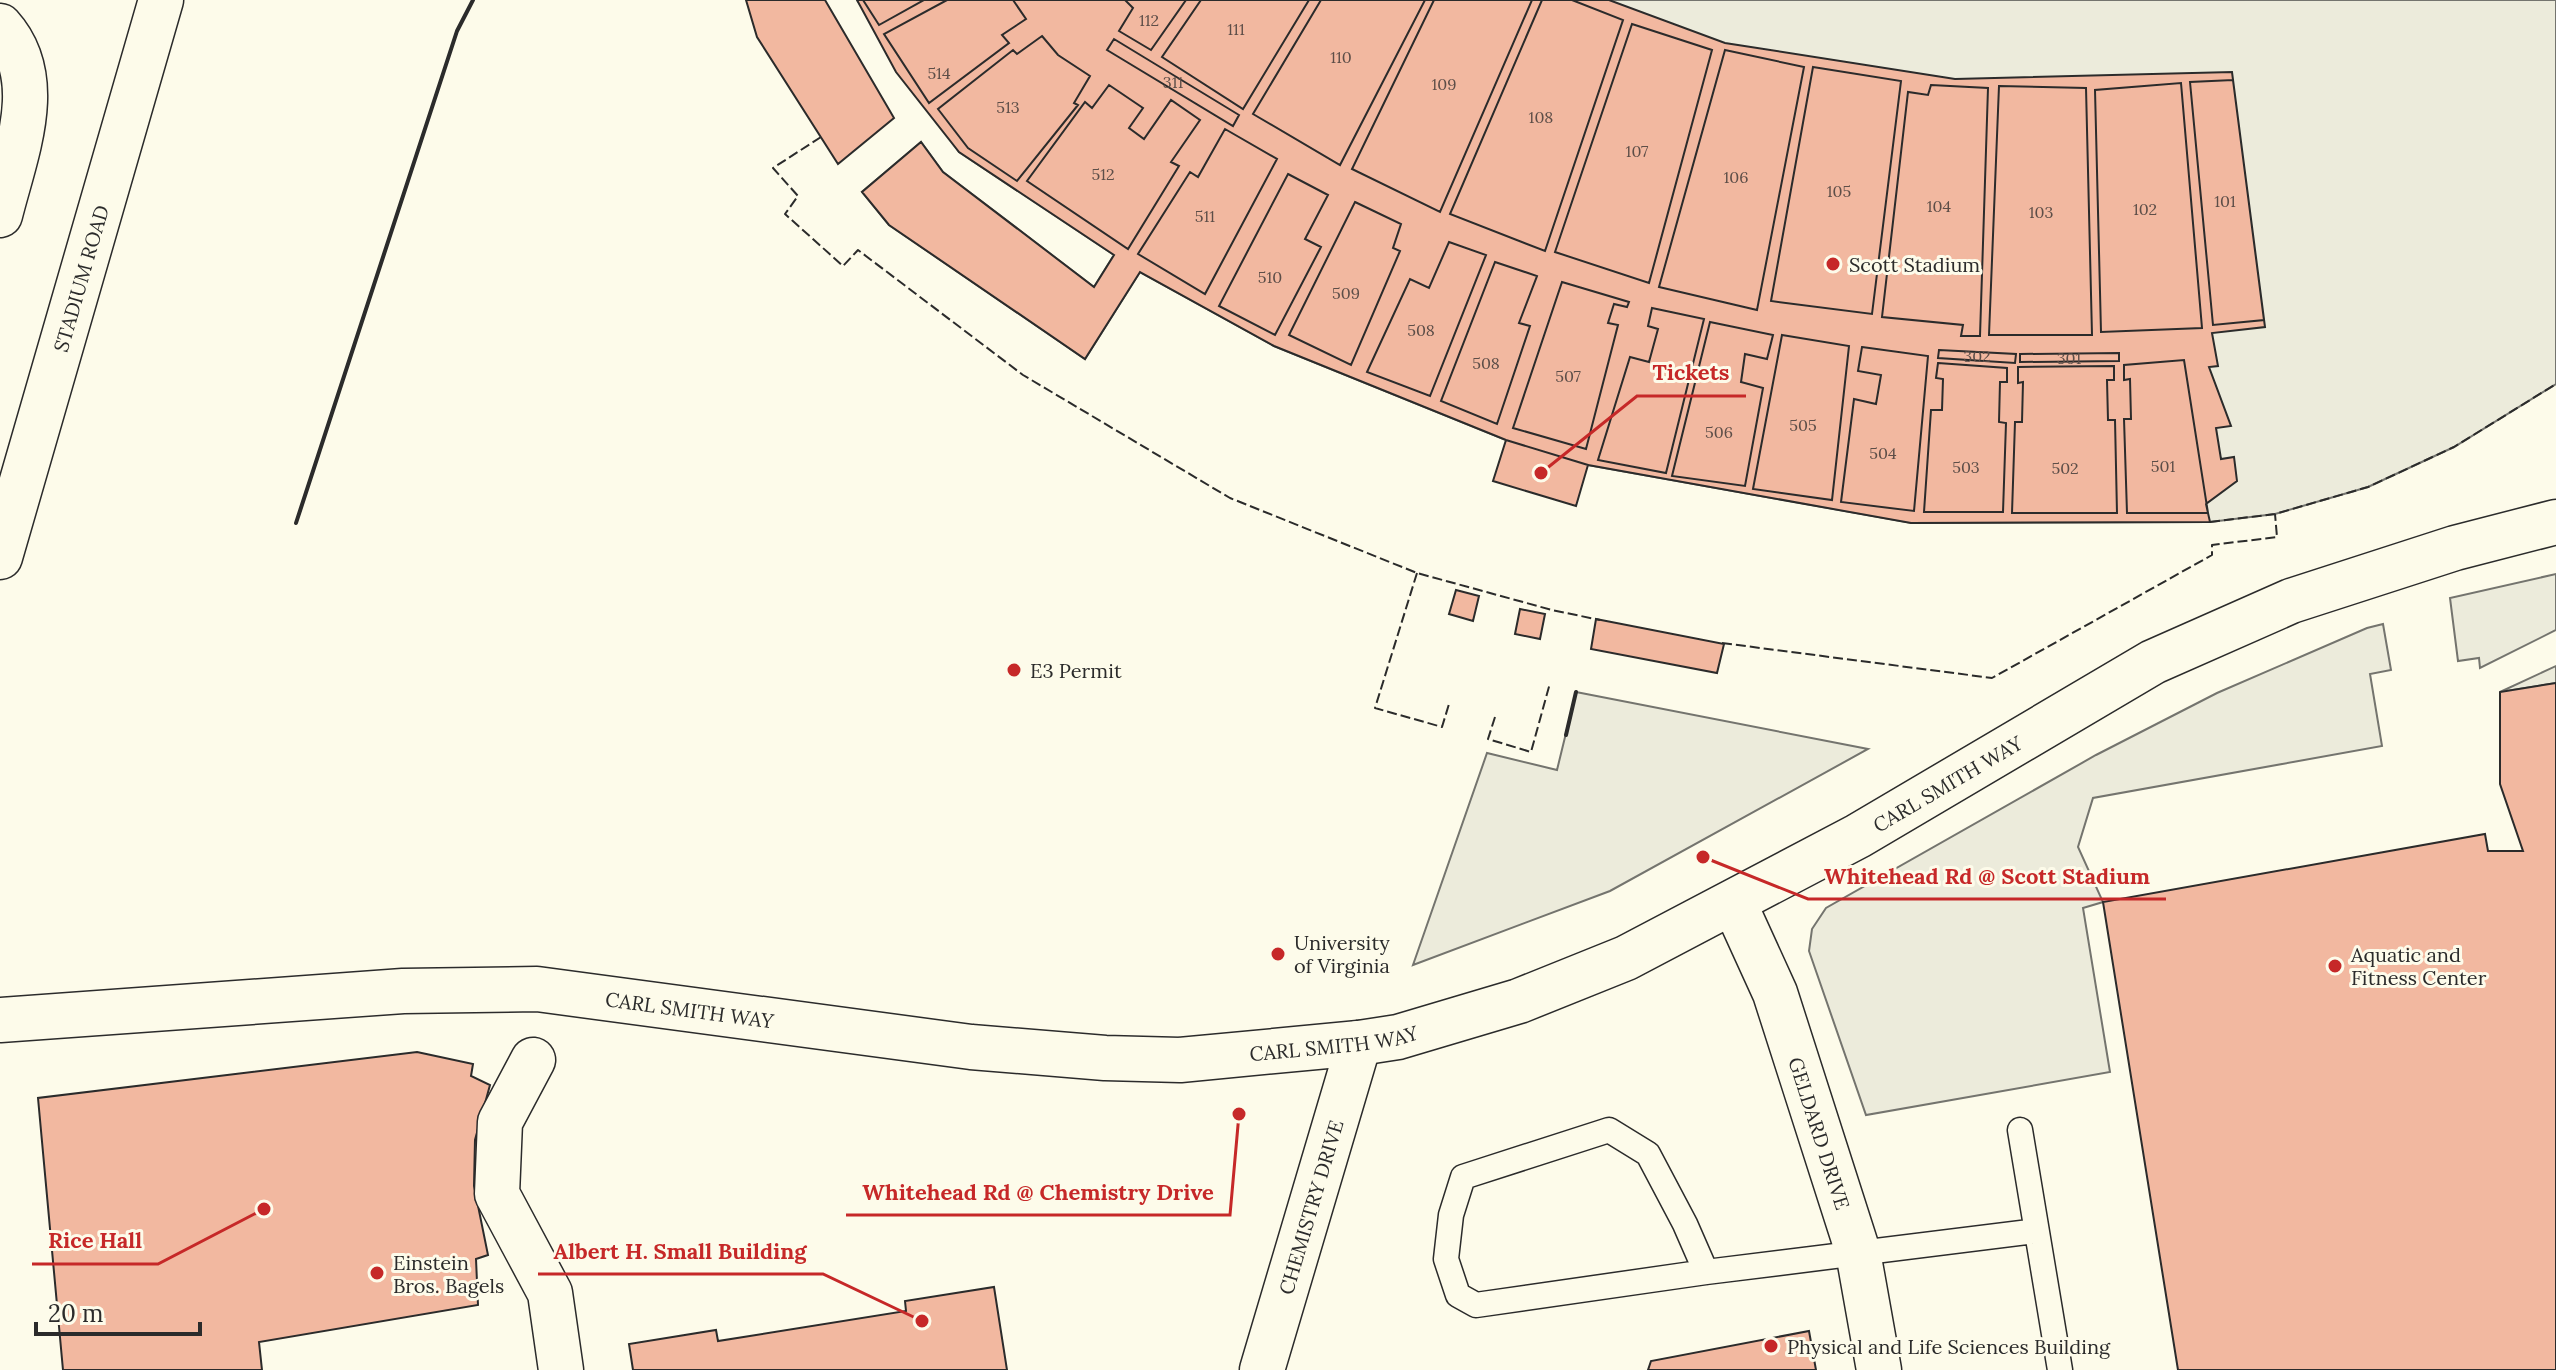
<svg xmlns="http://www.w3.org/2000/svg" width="2556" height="1370" font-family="Lora,serif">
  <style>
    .green { fill: #ecebdb; stroke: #74746e; stroke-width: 2 }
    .building { fill: #f2b8a0; stroke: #2b2b2b; stroke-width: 2 }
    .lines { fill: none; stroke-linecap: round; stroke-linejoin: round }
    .lane-casing { stroke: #2b2b2b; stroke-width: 27 }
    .street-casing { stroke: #2b2b2b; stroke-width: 47 }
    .lane { stroke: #fdfbea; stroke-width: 24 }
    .street { stroke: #fdfbea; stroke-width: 44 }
    .fence { stroke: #2b2b2b; stroke-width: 2; stroke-dasharray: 10 4; stroke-linecap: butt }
    .wall { stroke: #2b2b2b; stroke-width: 4 }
    .poi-dot { fill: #c62828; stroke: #fdfbea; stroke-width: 3 }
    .labels { text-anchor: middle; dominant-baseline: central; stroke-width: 6; stroke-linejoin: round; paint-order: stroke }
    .number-label { font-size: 16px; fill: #5d4e48 }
    .poi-label { font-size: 20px; fill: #2b2b2b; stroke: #fdfbea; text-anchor: start }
    .street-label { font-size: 20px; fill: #2b2b2b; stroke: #fdfbea }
    .leader { fill: none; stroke: #c62828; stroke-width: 3 }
    .callout-dot { fill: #c62828; stroke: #fdfbea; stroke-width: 3 }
    .callout-label { font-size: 22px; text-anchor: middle; font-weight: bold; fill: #c62828; stroke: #fdfbea; stroke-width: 6; stroke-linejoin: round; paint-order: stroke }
  </style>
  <rect width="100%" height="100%" fill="#fdfbea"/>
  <path class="green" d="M857,0H2556V384L2454,447L2368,487L2275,514L2210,522L1912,523L1588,465L1506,440L1274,346L1140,272L1085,359L889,225L862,192L921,142L943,172L1094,287L1114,255L959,152Z
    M2556,574V630L2480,668L2479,658L2458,661L2450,598Z
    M2383,624L2391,670L2370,674L2382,746L2093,798L2078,847L2103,902L2083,908L2110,1072L1866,1115L1809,951L1812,929L1826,908L2096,755L2217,693L2367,628Z
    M2556,666V683L2500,692Z
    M1576,692L1868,749L1610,891L1413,965L1487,753L1557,770Z"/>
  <path class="building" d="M746,0H825L894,118L838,164L757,37Z
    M857,0H1609L1725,43L1955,79L2232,72L2265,327L2212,333L2218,366L2209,367L2231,426L2216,428L2221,459L2234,457L2237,481L2206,504L2210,522L1911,523L1588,465L1506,440L1274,346L1140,272L1085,359L889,225L862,192L921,142L943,172L1094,287L1114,255L959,152L896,72Z
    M863,0H924L879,25Z
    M947,0H1013L1026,19L1002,35L1009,43L929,103L884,34Z
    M1125,0H1186L1151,50L1119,31L1133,8Z
    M1201,0H1309L1243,109L1162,57Z
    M1321,0H1425L1340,165L1253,114Z
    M1434,0H1532L1440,212L1352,169Z
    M1542,0H1572L1623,20L1545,251L1450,214Z
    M1632,24L1712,50L1649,283L1555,252Z
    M1042,36L1058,55L1090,76L1074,103L1078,105L1017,181L968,148L938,109L1013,50L1017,54Z
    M1114,39L1239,115L1233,126L1107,50Z
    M1725,50L1804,67L1757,310L1659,287Z
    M1813,67L1901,81L1872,314L1771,301Z
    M2233,80L2264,320L2213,325L2190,82Z
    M2181,83L2202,328L2101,332L2095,90Z
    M1109,85L1143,108L1129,128L1144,139L1171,100L1200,120L1171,162L1179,166L1128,249L1027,181L1085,102L1092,108Z
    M1931,85L1988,88L1980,336H1961L1963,325L1882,317L1908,92L1928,95Z
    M1999,86L2086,88L2092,335H1989Z
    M1225,129L1277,159L1205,294L1138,254L1190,172L1198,177Z
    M1288,174L1328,195L1305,239L1321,247L1275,335L1219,306Z
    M1355,202L1401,224L1393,248L1400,251L1351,365L1289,335Z
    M1449,242L1486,255L1430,396L1367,372L1410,279L1429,288Z
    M1495,262L1537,276L1519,323L1530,326L1497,424L1441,401Z
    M1562,282L1629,302L1627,307L1614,304L1613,307L1608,323L1618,325L1586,449L1513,428Z
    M1652,308L1704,319L1666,473L1598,460L1630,357L1649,362L1658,329L1648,326Z
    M1710,322L1773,335L1767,359L1745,354L1741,382L1763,388L1745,486L1672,476Z
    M1782,335L1849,346L1832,500L1753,489Z
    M1862,347L1928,356L1914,511L1841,502L1854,399L1876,404L1881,375L1858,371Z
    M1939,350L2016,354L2015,363L1938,358Z
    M2119,353V361L2020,362V354Z
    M2184,360L2208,513H2127L2124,419H2131L2130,379L2124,380V365Z
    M1938,363L2007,368V382H2000L1999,422L2006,423L2003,512H1924L1931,410H1942L1943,379L1936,378Z
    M2114,366V380H2107L2108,420H2115L2117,513H2012L2015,422H2022L2023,382L2018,383V367Z
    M1506,440L1588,465L1576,506L1493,481Z
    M1456,590L1479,596L1473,621L1449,614Z
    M1520,609L1545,614L1540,639L1515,634Z
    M1596,619L1724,644L1717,673L1591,649Z
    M2556,683V1370H2178L2103,902L2485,834L2488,851H2523L2500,784V692Z
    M417,1052L473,1064L471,1076L490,1085L475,1140L474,1186L488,1255L476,1259L478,1305L259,1342L262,1370H63L38,1098Z
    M994,1287L1007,1370H633L629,1344L716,1330L718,1341L906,1311L905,1301Z
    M1809,1331L1816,1370H1648L1651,1361Z"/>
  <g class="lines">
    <g class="lane-casing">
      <path id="lane" d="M2020,1130L2060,1370
        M1706,1272L1685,1224L1648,1154L1609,1130L1463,1177L1451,1215L1446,1259L1458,1295L1476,1305L1706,1272L2036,1231"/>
    </g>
    <g class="street-casing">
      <g id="street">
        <path d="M0,26C48,79 15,154 0,215"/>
        <path id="s1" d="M0,557L161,0"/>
        <path id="s2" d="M1734,903L1775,993L1858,1252L1879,1370"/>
        <path id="s3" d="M0,1020L403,991L537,989L971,1047L1105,1058L1180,1060L1359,1043L1398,1037L1519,1001L1626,958L1858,836L2153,662L2291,601L2455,548L2556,522"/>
        <path d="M533,1060L500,1122L497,1194L550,1293L561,1370"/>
        <path id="s4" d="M1262,1370L1359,1043"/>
      </g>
    </g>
    <use href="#lane" class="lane"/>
    <use href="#street" class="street"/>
    <path class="fence" d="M821,137L773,168L798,196L785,214L843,266L858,250L1023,375L1230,498L1417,573L1552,610L1600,620
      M2210,522L2275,514L2368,487L2454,447L2556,384
      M1417,573L1375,708L1442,727L1449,704
      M1722,643L1992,678L2212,555V545L2277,537L2275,514
      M1495,717L1488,739L1531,752L1550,683"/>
    <path class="wall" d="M296,523L457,31L473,0
      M1566,735L1576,692"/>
  </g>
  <g class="poi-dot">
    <circle cx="1833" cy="264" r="8"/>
    <circle cx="1014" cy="670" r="8"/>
    <circle cx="1278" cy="954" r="8"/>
    <circle cx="2335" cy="966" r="8"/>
    <circle cx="377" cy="1273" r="8"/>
    <circle cx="1771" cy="1346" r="8"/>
  </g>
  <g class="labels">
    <g class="number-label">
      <text x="1149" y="20">112</text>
      <text x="1236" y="29">111</text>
      <text x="1341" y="57">110</text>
      <text x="939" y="73">514</text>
      <text x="1173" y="82">311</text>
      <text x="1444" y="84">109</text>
      <text x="1008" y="107">513</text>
      <text x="1541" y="117">108</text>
      <text x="1637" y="151">107</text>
      <text x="1103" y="174">512</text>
      <text x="1736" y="177">106</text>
      <text x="1839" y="191">105</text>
      <text x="2225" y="201">101</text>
      <text x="1939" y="206">104</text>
      <text x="2145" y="209">102</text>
      <text x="2041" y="212">103</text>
      <text x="1205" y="216">511</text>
      <text x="1270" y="277">510</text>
      <text x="1346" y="293">509</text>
      <text x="1421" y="330">508</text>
      <text x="1977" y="356">302</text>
      <text x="2069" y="358">301</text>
      <text x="1486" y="363">508</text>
      <text x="1568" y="376">507</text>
      <text x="1803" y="425">505</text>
      <text x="1719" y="432">506</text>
      <text x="1883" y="453">504</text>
      <text x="2163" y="466">501</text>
      <text x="1966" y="467">503</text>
      <text x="2065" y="468">502</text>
    </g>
    <g class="poi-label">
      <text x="1849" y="264">Scott Stadium</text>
      <text x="1030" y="670">E3 Permit</text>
      <text x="1294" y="942">University<tspan x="1294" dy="23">of Virginia</tspan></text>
      <text x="2351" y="954">Aquatic and<tspan x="2351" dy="23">Fitness Center</tspan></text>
      <text x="393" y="1262">Einstein<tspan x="393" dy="23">Bros. Bagels</tspan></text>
      <text x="1787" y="1346">Physical and Life Sciences Building</text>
    </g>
    <g class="street-label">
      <text stroke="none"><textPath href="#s1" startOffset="290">STADIUM ROAD</textPath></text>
      <text stroke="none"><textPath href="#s3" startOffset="2012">CARL SMITH WAY</textPath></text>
      <text stroke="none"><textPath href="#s3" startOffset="692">CARL SMITH WAY</textPath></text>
      <text stroke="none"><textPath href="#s3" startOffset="1340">CARL SMITH WAY</textPath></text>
      <text stroke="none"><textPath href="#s2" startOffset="246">GELDARD DRIVE</textPath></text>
      <text stroke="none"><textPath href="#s4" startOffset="170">CHEMISTRY DRIVE</textPath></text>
    </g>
  </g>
  <path class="leader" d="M1541 473L1637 396H1746M1703 857L1808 899H2166M1239 1114L1230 1215H846M264 1209L158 1264H32M922 1321L823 1274H538"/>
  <g class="callout-dot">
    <circle cx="1541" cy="473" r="8"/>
    <circle cx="1703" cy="857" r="8"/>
    <circle cx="1239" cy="1114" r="8"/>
    <circle cx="264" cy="1209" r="8"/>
    <circle cx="922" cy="1321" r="8"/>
  </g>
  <g class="callout-label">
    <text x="1691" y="380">Tickets</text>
    <text x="1987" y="884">Whitehead Rd @ Scott Stadium</text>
    <text x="1038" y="1200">Whitehead Rd @ Chemistry Drive</text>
    <text x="95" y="1248">Rice Hall</text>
    <text x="680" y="1259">Albert H. Small Building</text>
  </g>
  <path d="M36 1322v12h164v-12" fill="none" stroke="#2b2b2b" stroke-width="4"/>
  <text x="48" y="1322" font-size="24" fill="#2b2b2b" stroke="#fdfbea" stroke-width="6" paint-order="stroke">20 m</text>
</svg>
